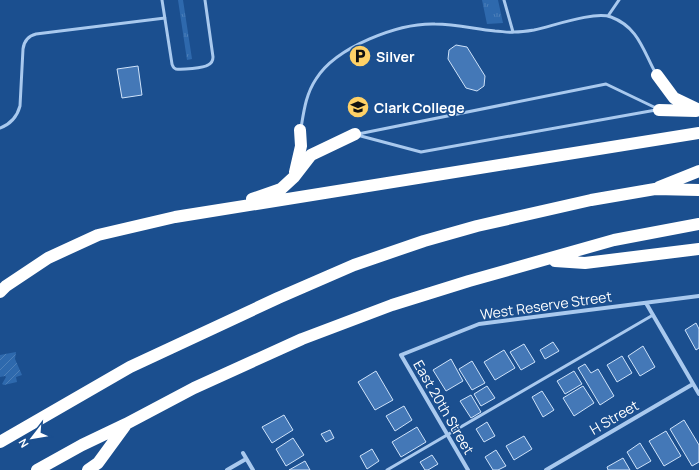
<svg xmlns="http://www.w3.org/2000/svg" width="699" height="470" font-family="Manrope,sans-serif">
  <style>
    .grass { fill: url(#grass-tufts) }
    .garden { fill: url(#garden-furrows) }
    .building { fill: #4478b7; stroke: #cfe3fa }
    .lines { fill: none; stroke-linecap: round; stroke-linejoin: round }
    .lane { stroke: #a9c9ee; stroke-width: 3 }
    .street { stroke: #a9c9ee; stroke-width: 4 }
    .highway { stroke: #fff; stroke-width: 12 }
    .labels { text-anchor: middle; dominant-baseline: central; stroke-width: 3; stroke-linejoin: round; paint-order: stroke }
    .poi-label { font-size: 14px; font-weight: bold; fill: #fff; stroke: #1b4f8f; text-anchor: start }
    .street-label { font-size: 14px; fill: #fff; stroke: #1b4f8f }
  </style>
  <defs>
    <pattern id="grass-tufts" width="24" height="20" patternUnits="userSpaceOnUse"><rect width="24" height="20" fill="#2e69ad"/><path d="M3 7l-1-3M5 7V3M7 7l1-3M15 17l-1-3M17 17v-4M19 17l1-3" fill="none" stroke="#4d80b9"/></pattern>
    <pattern id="garden-furrows" width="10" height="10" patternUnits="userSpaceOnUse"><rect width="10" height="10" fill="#2e69ad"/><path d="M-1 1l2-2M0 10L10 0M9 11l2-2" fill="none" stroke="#4d80b9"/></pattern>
  </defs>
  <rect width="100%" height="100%" fill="#1b4f8f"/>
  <path class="grass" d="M178,0H183L192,59L187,60Z
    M482,0H498L503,23L487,24Z"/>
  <path class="garden" d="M16,352L15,359L22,375L16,377L17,382L4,385L2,384L6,377L5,376L0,377V355Z"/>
  <path class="building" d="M456,45L467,47L485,76L484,86L477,91L466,88L448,59L449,50Z
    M138,66L142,95L122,98L117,69Z
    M696,323L699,329V348L696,350L685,330Z
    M553,342L559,351L545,359L540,350Z
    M524,344L535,362L521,370L510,352Z
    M643,346L655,367L640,376L628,356Z
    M504,350L515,368L495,380L484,362Z
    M622,356L632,373L617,382L607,365Z
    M451,359L463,381L446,391L433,370Z
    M472,361L485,383L472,390L459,369Z
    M585,364L591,373L598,369L614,396L600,405L578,368Z
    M376,371L393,400L375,410L358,382Z
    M574,371L582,384L565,394L557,381Z
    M487,386L495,398L481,406L474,394Z
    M583,386L594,403L574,416L563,398Z
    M542,391L554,410L543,417L532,397Z
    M471,395L481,412L471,418L460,401Z
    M404,406L412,420L395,431L386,416Z
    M284,415L293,430L272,443L262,427Z
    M684,420L699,445V462L692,466L670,429Z
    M487,422L495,436L484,442L476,429Z
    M417,427L426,442L401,457L392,442Z
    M330,430L334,438L326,442L321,434Z
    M666,431L681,456L664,466L649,441Z
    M524,436L532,449L514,460L506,446Z
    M293,438L304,455L286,466L276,449Z
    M640,443L651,461L637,469L627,452Z
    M372,449L379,461L367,469L360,456Z
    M496,450L506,466L498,470H493L485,457Z
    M432,455L438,464L428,470H425L420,462Z
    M623,458L630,470H608L607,467Z
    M305,461L310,470H289Z"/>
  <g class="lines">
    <path class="lane" d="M162,0L172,64C173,67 173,68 176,69C181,70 204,68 208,65C212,63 213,61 213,57L205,0
      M504,0L513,32
      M608,16L619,0
      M0,128C11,124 17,117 20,106L23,49C24,41 28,36 36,34L165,18
      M301,128C304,110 306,94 316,79C336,47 398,23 435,24C456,24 475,29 495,31C501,31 508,33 514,32C520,32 528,31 534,30C553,26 594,11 611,17C638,27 643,50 655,72
      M358,134L606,84L656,108
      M357,135L421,152L656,110
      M387,470L653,315"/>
    <path class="street" d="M646,303L699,394
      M243,453L253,470
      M227,470L246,459
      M468,470L401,355L479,324L699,296
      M546,470L693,384"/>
    <path class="highway" d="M657,75L674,98L699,110
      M659,110L696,111
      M295,172L301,146L300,130
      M659,187L699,171
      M252,199L281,189L294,177L311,155L355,134
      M555,261L585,263L699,249
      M0,292L6,286L48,258L98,235L175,217L699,133
      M0,442L130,367L278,298L354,265L424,241L477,226L591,200L655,189L699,190
      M37,470L82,445L126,424L194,388L302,339L392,305L469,281L614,240L699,224
      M88,470L98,463L125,426"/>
  </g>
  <defs>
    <g id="parking-disc" transform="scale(1.15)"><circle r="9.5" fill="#ffd166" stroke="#1b4f8f"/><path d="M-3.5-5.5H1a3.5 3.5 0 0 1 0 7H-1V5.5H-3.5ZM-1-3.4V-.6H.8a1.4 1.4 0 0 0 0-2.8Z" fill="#111"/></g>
    <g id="university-disc" transform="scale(1.15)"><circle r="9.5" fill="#ffd166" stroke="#1b4f8f"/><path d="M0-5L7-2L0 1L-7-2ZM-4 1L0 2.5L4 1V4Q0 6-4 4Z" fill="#111"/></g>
  </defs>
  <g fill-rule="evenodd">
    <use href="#parking-disc" x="360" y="56"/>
    <use href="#university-disc" x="358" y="107"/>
  </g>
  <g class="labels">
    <g class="poi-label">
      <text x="376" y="56">Silver</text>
      <text x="374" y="107">Clark College</text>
    </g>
    <g class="street-label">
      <text transform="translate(546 305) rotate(-8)">West Reserve Street</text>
      <text transform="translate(444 407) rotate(60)">East 20th Street</text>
      <text transform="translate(614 417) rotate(-30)">H Street</text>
    </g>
  </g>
  <g transform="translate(32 438) rotate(239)" stroke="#1b4f8f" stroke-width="3" paint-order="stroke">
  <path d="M0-3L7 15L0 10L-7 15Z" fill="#ffffff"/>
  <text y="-6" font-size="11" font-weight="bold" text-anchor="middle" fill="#ffffff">N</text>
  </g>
</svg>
